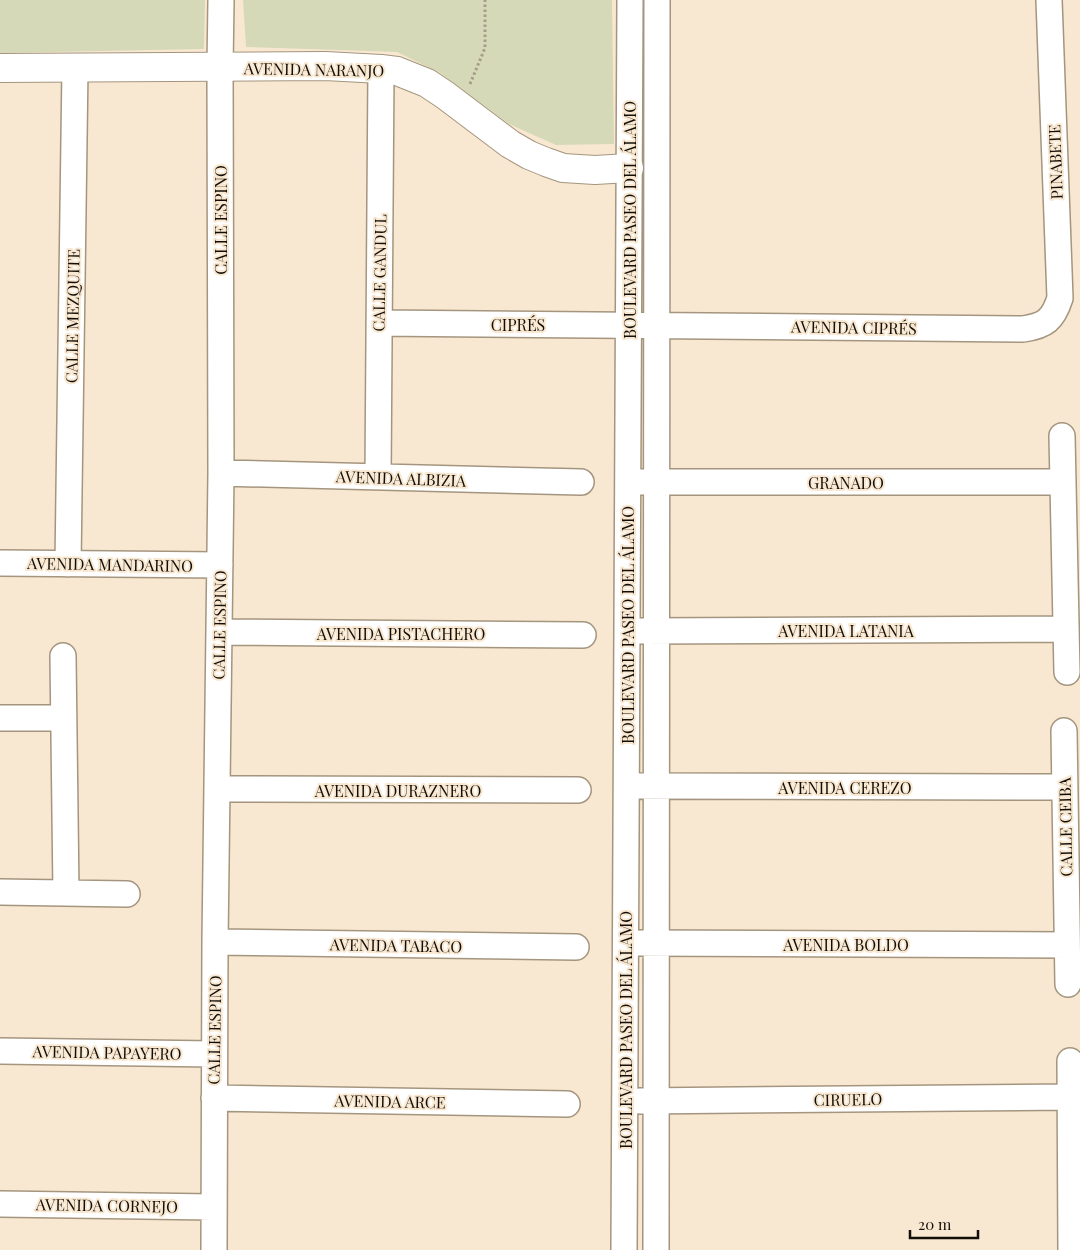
<svg xmlns="http://www.w3.org/2000/svg" width="1080" height="1250" font-family="'Playfair Display',serif">
  <style>
    .green { fill: #d6d9b8 }
    .lines { fill: none; stroke-linecap: round; stroke-linejoin: round }
    .minor-casing { stroke: #a4957f; stroke-width: 28 }
    .tertiary-casing { stroke: #a4957f; stroke-width: 30 }
    .path { stroke: #a79b89; stroke-width: 3; stroke-dasharray: 2.5 2.5; stroke-linecap: butt }
    .minor { stroke: #fff; stroke-width: 25 }
    .tertiary { stroke: #fff; stroke-width: 28 }
    .labels { text-anchor: middle; dominant-baseline: central; stroke-width: 4; stroke-linejoin: round; paint-order: stroke }
    .street-label { font-size: 16px; fill: #120d06; stroke: #f9e8d1 }
  </style>
  <rect width="100%" height="100%" fill="#f9e8d1"/>
  <path class="green" d="M0,0H205L204,49L0,53Z
    M243,0H612L614,144L556,145L509,124L440,73L397,52L246,47Z"/>
  <g class="lines">
    <g class="minor-casing">
      <path id="minor" d="M379,323L1023,329C1045,326 1053,320 1060,298L1049,0
        M1062,436L1067,672
        M221,473L581,482
        M378,477L381,69
        M641,482H1063
        M0,563L220,565
        M68,564L75,68
        M641,631L1066,629
        M219,632L583,635
        M63,656L66,893
        M0,718H63
        M1064,731L1068,984
        M639,786L1064,787
        M217,789L578,790
        M0,892L127,894
        M215,942L576,947
        M640,943L1067,945
        M0,1051L214,1054
        M1070,1061L1071,1250
        M214,1098L567,1104
        M640,1101L1070,1097
        M0,1204L213,1207
        M214,1250L215,942L221,473L220,67L221,0
        M624,1250L630,0
        M656,1250L657,0"/>
    </g>
    <g class="tertiary-casing">
      <path id="tertiary" d="M0,68L325,66L381,69L397,71L427,83L445,95L510,144L529,155L546,162L563,168L595,170L629,168"/>
    </g>
    <path class="path" d="M470,84L485,48V0"/>
    <use href="#minor" class="minor"/>
    <use href="#tertiary" class="tertiary"/>
  </g>
  <g class="labels">
    <g class="street-label">
      <text transform="translate(314 69) rotate(1)">AVENIDA NARANJO</text>
      <text transform="translate(1055 162) rotate(-92)">PINABETE</text>
      <text transform="translate(220 220) rotate(-90)">CALLE ESPINO</text>
      <text transform="translate(629 220) rotate(-90)">BOULEVARD PASEO DEL ÁLAMO</text>
      <text transform="translate(379 273) rotate(-89)">CALLE GANDUL</text>
      <text transform="translate(72 316) rotate(-89)">CALLE MEZQUITE</text>
      <text x="518" y="324">CIPRÉS</text>
      <text transform="translate(854 327) rotate(1)">AVENIDA CIPRÉS</text>
      <text transform="translate(401 478) rotate(2)">AVENIDA ALBIZIA</text>
      <text x="846" y="482">GRANADO</text>
      <text transform="translate(110 564) rotate(1)">AVENIDA MANDARINO</text>
      <text transform="translate(219 625) rotate(-89)">CALLE ESPINO</text>
      <text transform="translate(627 625) rotate(-90)">BOULEVARD PASEO DEL ÁLAMO</text>
      <text x="846" y="630">AVENIDA LATANIA</text>
      <text x="401" y="633">AVENIDA PISTACHERO</text>
      <text x="845" y="787">AVENIDA CEREZO</text>
      <text x="398" y="790">AVENIDA DURAZNERO</text>
      <text transform="translate(1065 827) rotate(-91)">CALLE CEIBA</text>
      <text x="846" y="944">AVENIDA BOLDO</text>
      <text transform="translate(396 945) rotate(1)">AVENIDA TABACO</text>
      <text transform="translate(214 1030) rotate(-89)">CALLE ESPINO</text>
      <text transform="translate(625 1030) rotate(-90)">BOULEVARD PASEO DEL ÁLAMO</text>
      <text transform="translate(107 1052) rotate(1)">AVENIDA PAPAYERO</text>
      <text transform="translate(848 1099) rotate(-1)">CIRUELO</text>
      <text transform="translate(390 1101) rotate(1)">AVENIDA ARCE</text>
      <text transform="translate(107 1205) rotate(1)">AVENIDA CORNEJO</text>
    </g>
  </g>
  <path d="M910 1230v8h68v-8" fill="none" stroke="#120d06" stroke-width="2.5"/>
  <text x="918" y="1230" font-size="15" fill="#120d06" stroke="#f9e8d1" stroke-width="4" paint-order="stroke">20 m</text>
</svg>
